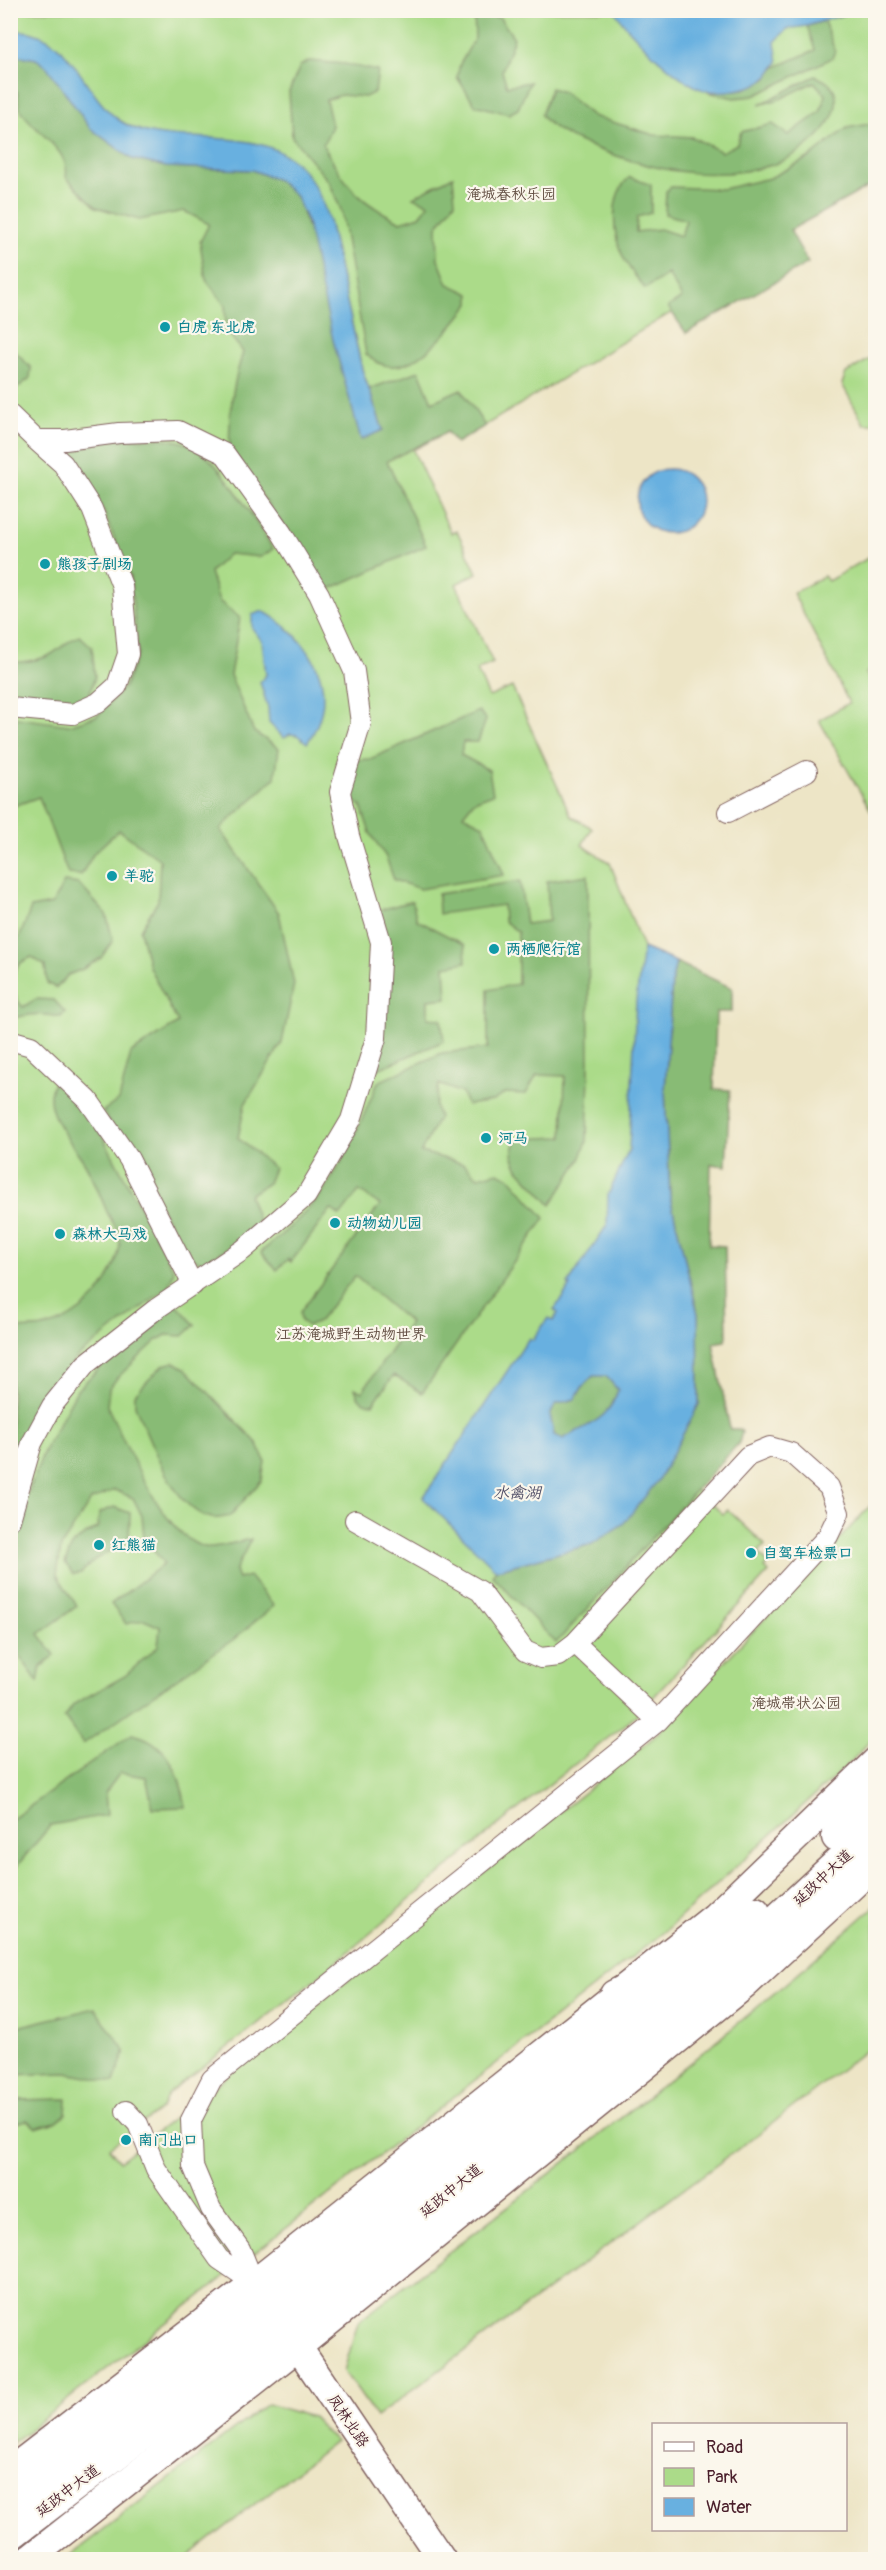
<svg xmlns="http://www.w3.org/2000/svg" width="886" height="2570" font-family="Pangolin,'LXGW WenKai TC',sans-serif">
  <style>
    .green { fill: #abdb89; stroke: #7a7d5a; stroke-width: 1.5 }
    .forest { fill: #88bb75; stroke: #696d50; stroke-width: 1.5 }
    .water { fill: #68b0e0; stroke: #596886; stroke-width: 1.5; fill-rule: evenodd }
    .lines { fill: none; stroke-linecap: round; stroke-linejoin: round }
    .street-casing { stroke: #836461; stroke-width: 22 }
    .secondary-casing { stroke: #836461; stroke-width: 30 }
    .primary-casing { stroke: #836461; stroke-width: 33 }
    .street { stroke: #fff; stroke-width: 20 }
    .secondary { stroke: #fff; stroke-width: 27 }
    .primary { stroke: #fff; stroke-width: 30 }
    .culture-dot { fill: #0f9aa8; stroke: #fbf7ec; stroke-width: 2 }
    .labels { text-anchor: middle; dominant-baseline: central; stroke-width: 4.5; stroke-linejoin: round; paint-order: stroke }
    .park-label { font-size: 15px; fill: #624e42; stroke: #fbf7ec }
    .culture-label { font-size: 15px; font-weight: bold; fill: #0d838f; stroke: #fbf7ec; text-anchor: start }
    .street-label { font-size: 15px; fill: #4a1f2b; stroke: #fbf7ec }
    .water-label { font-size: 16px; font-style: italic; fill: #54526a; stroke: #fbf7ec }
  </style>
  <rect width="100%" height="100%" fill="#fbf7ec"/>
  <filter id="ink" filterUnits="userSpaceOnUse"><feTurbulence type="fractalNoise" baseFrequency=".0167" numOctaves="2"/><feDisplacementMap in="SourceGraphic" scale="12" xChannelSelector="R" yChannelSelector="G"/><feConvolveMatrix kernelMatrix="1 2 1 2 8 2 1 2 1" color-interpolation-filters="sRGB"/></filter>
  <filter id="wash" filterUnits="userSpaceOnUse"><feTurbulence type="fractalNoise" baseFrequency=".008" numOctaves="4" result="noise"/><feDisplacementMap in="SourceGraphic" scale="24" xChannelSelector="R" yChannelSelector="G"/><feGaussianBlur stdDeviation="1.35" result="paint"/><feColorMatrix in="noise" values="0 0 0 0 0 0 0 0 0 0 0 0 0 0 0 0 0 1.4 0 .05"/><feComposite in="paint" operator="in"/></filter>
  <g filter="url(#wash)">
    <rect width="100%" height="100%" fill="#ede5c6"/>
    <path class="green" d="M11,11H867L876,30L875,183L790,230L794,238L456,443L447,432L413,450L451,533L457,531L477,573L456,584L493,663L477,670L489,697L512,687L571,816L592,828L582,845L610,863L643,948L676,962L672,980L691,1485L723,1514L728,1510L765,1545L758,1553L768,1563L764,1568L769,1572L636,1716L498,1825L333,1965L168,2094L162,2108L109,2148L120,2161L654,1737L875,1501V1735L850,1763L664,1932L11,2444V54L166,167L383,430L362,369L329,221L173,137C155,134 139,132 124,123C85,102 77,47 33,33C27,31 18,31 11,30Z
      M875,356L876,424H864L842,384L846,373Z
      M875,554V667L866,673L875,690V818L819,720L849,703L793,593L824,576L828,581Z
      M875,1906V2043L765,2129L376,2417L344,2371L358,2322C533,2187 710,2053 875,1906Z
      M267,2404L312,2417L335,2441L185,2559H65Z"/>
    <path class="forest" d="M474,12L500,18L514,38L502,71L507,86L530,82L518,109L509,114L475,105L457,77L460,64L475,38Z
      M824,21L835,51L832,58L754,96L734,98L707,92L744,89L766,79L773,68L815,50L807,26Z
      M11,54L36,59L48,67L90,128L132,159L166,167L252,170L278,180L296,196L383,430L369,389L419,371L432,402L461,389L485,426L456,443L447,432L387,461L426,546L328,590L230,450C228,416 232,385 243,352L226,330L225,305L206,280L200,242L209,224L184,211L139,220L96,207L66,177C72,151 32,130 20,109C18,104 18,96 17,91L11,89Z
      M309,61L345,64L378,71L375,92L365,97L341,95L326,100L332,126L323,145C348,188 356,200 401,222L420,216L429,204L413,197L453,176L455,202L437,227L438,259L448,284L470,294V304C447,332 404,392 366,354L341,210L329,182L292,137L289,92L300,66Z
      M815,76C823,79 832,84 835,92C844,124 798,157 772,165C717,181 664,173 611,154C591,147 553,133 541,115L551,88L563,92L593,116L654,135L692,137L722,152L737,144L741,132L773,124L788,135L820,112L826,95L814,82L780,99L759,105Z
      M875,123V183L790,230L808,263L686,333L668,307L682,298L668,274L645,289C638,279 628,268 623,257C612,233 609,194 630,177L651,185V213L637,217L636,232L660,229L681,236L686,220L665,214L666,191L671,187L723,189L770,178L810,157L847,128Z
      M11,347L31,368L30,378L11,393Z
      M111,439C135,439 167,435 190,445C220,458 254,520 273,549L261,557L229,554L210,572L219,601L240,618L230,675L254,732L279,748L275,778L220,829L279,913L294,984L282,1043L245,1104L238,1138L274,1168L268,1183L249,1195L259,1223L229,1248L202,1263L189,1256L103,1111L119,1100L131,1053L178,1023L149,967L140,930L158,901L160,860L119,830L94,853L81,875L68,874L39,797L11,807V717L69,725L97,716L124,687L138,654L130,577L103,510L70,461L72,451Z
      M80,636L92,647L95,677L89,696L67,703L11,696V663C23,662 38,661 50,655C61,649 67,640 80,636Z
      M479,711L486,720L478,742H463L461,755L489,770L493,794L474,801L463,815L483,825L504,875L420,889L394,880L386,857L370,833L361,806L345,795L356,760L370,759Z
      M588,875L589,1072L587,1141L580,1160L551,1205L518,1169L512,1155L516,1139L563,1137L565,1076L537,1075L526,1094L505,1093L493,1101L467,1105L462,1093L439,1084L435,1107L439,1117L421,1152L464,1164L478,1177L498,1172L509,1177L545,1218L422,1393L394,1375L373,1404C361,1403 358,1399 355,1388L362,1392L410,1323L355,1276L317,1323L308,1326L301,1321L300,1312L380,1205L359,1191L340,1216L331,1209L291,1262L288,1259L277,1270L261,1252C283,1233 307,1214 324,1190C345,1161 364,1115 378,1082L442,1053L488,1048V990L518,984V932L504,921L503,905L439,914L438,894L520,881L526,924L549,921L547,881Z
      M64,882L79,884L106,914L113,940L101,958L83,969L68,975L56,988L47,983L45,966L32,957C28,959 21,961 19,965C8,977 13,997 23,1007L36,999L54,1000L65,1012L61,1017C43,1013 28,1013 11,1019V942L20,936L31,908L52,904Z
      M412,901L417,920L465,945L466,962L445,966L447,998L428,1000V1018L441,1019L444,1041L378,1069L383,1011L376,911Z
      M676,962L732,988V1012H716L714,1089L730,1090L726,1166L711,1164L709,1245L725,1246L727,1337L724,1341L713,1343L730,1429H739L742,1432L739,1443L556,1643L492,1575L496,1570L592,1544L659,1479L699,1404L698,1314L670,1197L665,1090L672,980Z
      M56,1080L98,1128L174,1271L168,1287L77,1357L44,1400L19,1444L11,1480V1328C46,1330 63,1326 90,1302C103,1291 124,1254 119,1237C117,1228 111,1220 107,1212C100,1195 93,1177 84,1162C71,1141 36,1106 56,1080Z
      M177,1305L195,1325L183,1336L166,1335L156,1341L117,1378L109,1389L107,1406C125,1441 164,1539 205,1547C216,1549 240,1541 251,1539L235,1571L238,1579L249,1576L274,1606L234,1639L83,1744L64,1717L74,1704L125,1676L158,1646L160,1627L144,1620L126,1624L111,1604L164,1564L144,1537L142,1516L133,1498L115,1490L91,1500L61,1547L57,1575L77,1606L39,1634L55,1655L41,1667L38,1682L16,1651L11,1655V1552L17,1523L44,1451L77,1390L125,1343Z
      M174,1362L185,1368L257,1443L265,1461L262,1480L230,1516C225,1517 217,1519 212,1518C173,1511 150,1438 135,1406V1394L163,1365Z
      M593,1376H606L618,1390C606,1424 591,1422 563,1439L554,1435L550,1415L556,1404L575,1399L583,1386Z
      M114,1507L130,1513L129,1540L94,1560L81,1573L73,1574L65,1563L73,1543L98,1527L99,1513Z
      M132,1734C168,1741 180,1774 186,1807L153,1808L146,1777L120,1773L105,1793L107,1815L51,1825L11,1873V1820Z
      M11,2007L17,2027L95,2008L125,2051L114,2082L66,2073L11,2075Z
      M67,2099L66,2114L56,2122L36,2128L27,2120L11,2124V2100Z"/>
    <path class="water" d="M615,11H856L807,26L787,29L775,42L778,62C774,67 771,73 767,77C756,89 725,93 709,91C685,89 626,32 615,11Z
      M11,30C18,31 26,31 33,33C76,45 86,99 122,122C141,134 165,136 187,137C260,140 305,141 329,221L362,369L383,430L361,440L333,340L307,222L296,196L278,180L252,170L166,167L132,159L90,128L47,67L36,59L11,54Z
      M637 501a32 32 0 1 1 64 0a32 32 0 1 1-64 0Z
      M263,611C311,639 344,690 307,743L297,735L290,734L284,738L269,723L268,708L260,682L266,675L262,641L252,628V615Z
      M643,948L676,962L672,980L665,1090L670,1197L698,1314L699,1404L659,1479L623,1524L592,1544L496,1570L423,1498L529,1338L533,1340L548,1318L553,1321L558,1313L554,1310L570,1286L568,1284L607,1225L608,1195L629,1149L636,1000ZM593,1376H606L618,1390C608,1422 589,1423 563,1439L554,1435L550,1415L556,1404L575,1399L583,1386Z"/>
  </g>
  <g filter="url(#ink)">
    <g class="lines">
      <g class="street-casing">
        <path id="street" d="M10,415L36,440H65L119,433L178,431L225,454L281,532L319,594L354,671L361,723L340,792L349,836L381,942L376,1038L351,1120L306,1196L243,1250L156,1309L86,1364L52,1406L32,1443L10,1520
          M10,708L73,714L98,703L117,686L128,654L122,586L92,509L63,464L36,440
          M728,812L807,771
          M10,1040L31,1046L88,1100L129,1159L193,1285
          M355,1520L480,1591L525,1651L541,1658L558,1656L575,1643
          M126,2111L138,2124L156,2169L219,2259L254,2283
          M254,2283L240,2249L211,2209L193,2166L191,2120L212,2079L658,1721L828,1536L839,1513L829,1487L791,1453L770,1447L748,1456L575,1643L658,1721"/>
      </g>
      <g class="secondary-casing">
        <path id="secondary" d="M288,2332L442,2560
          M10,2471L254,2283L715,1916L876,1761
          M28,2560L298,2347L745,1985L876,1864"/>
      </g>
      <g class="primary-casing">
        <path id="primary" d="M837,1837L876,1799
          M615,1995L669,1968
          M10,2501L265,2304L716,1947L755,1912
          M10,2535L285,2326L734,1959L876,1828"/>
      </g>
      <use href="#street" class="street"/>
      <use href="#secondary" class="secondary"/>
      <use href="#primary" class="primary"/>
    </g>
  </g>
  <g class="culture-dot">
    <circle cx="165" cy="327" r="6"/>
    <circle cx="45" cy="564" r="6"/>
    <circle cx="112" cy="876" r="6"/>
    <circle cx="494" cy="949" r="6"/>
    <circle cx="486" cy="1138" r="6"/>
    <circle cx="335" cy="1223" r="6"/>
    <circle cx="60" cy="1234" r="6"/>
    <circle cx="99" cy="1545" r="6"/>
    <circle cx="751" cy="1553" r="6"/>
    <circle cx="126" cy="2140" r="6"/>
  </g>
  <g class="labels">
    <g class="park-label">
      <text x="511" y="194">淹城春秋乐园</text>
      <text x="351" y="1334">江苏淹城野生动物世界</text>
      <text x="796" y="1703">淹城带状公园</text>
    </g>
    <g class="culture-label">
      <text x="177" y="327">白虎 东北虎</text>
      <text x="57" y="564">熊孩子剧场</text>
      <text x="124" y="876">羊驼</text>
      <text x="506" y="949">两栖爬行馆</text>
      <text x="498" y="1138">河马</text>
      <text x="347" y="1223">动物幼儿园</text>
      <text x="72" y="1234">森林大马戏</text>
      <text x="111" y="1545">红熊猫</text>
      <text x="763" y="1553">自驾车检票口</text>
      <text x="138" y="2140">南门出口</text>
    </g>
    <g class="street-label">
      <text transform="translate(823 1878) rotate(-43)">延政中大道</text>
      <text transform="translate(451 2191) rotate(-39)">延政中大道</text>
      <text transform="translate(348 2421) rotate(56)">凤林北路</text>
      <text transform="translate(68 2491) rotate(-37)">延政中大道</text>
    </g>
    <g class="water-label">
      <text x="517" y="1493">水禽湖</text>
    </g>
  </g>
  <rect width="886" height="2570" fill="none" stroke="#fbf7ec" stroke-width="36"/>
  <rect x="652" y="2423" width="195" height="108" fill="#fbf7ec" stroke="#b4a19f" stroke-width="1.5"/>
  <rect x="664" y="2442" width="30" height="9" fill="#ffffff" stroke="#b4a19f" stroke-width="1.5"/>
  <text x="706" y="2453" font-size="18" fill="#4a1f2b">Road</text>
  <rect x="664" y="2468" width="30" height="18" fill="#abdb89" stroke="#b4a19f" stroke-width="1.5"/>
  <text x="706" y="2483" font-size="18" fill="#4a1f2b">Park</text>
  <rect x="664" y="2498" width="30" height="18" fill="#68b0e0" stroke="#b4a19f" stroke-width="1.5"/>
  <text x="706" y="2513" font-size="18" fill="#4a1f2b">Water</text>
</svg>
